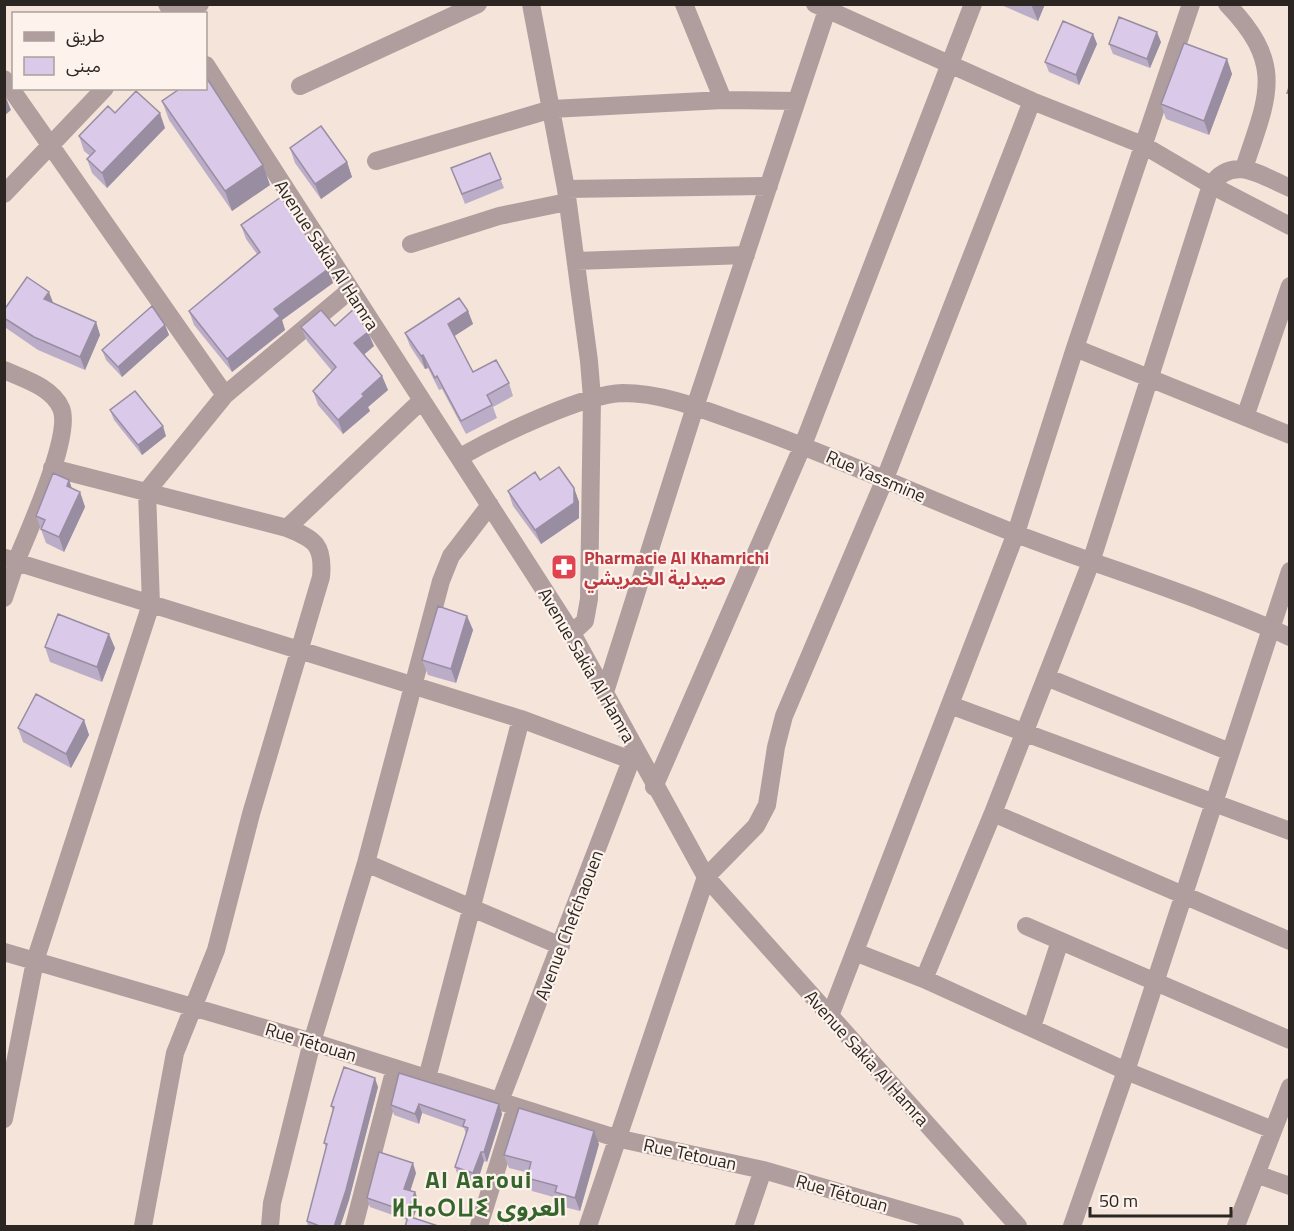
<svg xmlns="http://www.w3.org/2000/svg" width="1294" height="1231" font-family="'Titillium Web','Noto Sans Arabic','Noto Sans Tifinagh',sans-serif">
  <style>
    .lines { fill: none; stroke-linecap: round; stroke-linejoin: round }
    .street { stroke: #b09e9e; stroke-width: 18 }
    .wall { fill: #bbadc8 }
    .shaded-wall { fill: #998da2 }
    .building { fill: #dac9e8; stroke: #998da2; stroke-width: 1.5 }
    .labels { text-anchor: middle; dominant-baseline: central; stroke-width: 4.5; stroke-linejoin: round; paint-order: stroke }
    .street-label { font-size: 18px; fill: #2c2622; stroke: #fdf3ec }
    .health-label { font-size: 18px; font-weight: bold; fill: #be3a42; stroke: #fdf3ec; text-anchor: start }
    .district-label { font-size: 24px; font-weight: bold; letter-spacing: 1.5px; fill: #35652d; stroke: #fdf3ec }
  </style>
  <rect width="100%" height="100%" fill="#f5e4d9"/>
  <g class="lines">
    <path class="street" d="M167,4L173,14
      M531,4L566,189L589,361L592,398L589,599L585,621L572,633
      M684,4L723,100
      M815,4L1032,101L1143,145L1211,185L1290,226
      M1227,4C1286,65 1268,96 1244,168
      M181,14L200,4
      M206,65L572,633L706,877L1018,1226
      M4,79L225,395L349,291
      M300,86L478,4
      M376,161L552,109L723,100L797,101
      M566,189L769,186
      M4,194L105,88
      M411,244L499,216L567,202
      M576,261L746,255
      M1075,348L1290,435
      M4,370C24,379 52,387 61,408C73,434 28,532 16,562L6,558
      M1245,417L1290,286
      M460,457C497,436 583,394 623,393C664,393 704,410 741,423C834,456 923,497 1014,533C1105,568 1201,597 1290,637
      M52,468L287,528C315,539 324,545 321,577L251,814L216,950L175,1053L143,1226
      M287,528L422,400
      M4,598L16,562L521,719L631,760
      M1046,677L1230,752
      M605,692L695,407L827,10
      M950,705L1290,831
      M654,787L803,445L973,4
      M993,813L1290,941
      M366,863L561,946
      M1026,926L1290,1040
      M4,952L312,1042L616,1138L763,1170L955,1226
      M855,952L924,979L1126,1071L1273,1130
      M924,979L993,813L1091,562L1211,185C1233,154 1262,176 1290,188
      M830,1016L1016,533L1075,348L1191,4
      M1032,1027L1060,941
      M427,1078L521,719
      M500,1101L635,750
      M4,1119L35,961L151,604L147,491L225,395
      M1256,1174L1290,1186
      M270,1226L272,1203L312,1042L366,863L441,581L451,556L490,505
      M354,1226L395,1068
      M479,1226L516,1107
      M588,1226L706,877L756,826L767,805L776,747L784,716L884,481L1032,101
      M744,1226L763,1170
      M1072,1226L1126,1071L1290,571
      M1236,1226L1290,1087"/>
  </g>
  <path class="wall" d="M999,4H1045L1038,21Z
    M1093,34L1097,44L1079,85L1049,72L1045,62Z
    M1161,42L1150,68L1113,54L1109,44Z
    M1227,59L1232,74L1209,135L1166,119L1161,104Z
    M162,101L270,185L232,211L169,120Z
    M115,113L165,128L107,188L92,173L87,159L90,156L84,151L79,136Z
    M290,148L347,162L352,177L321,199L295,163Z
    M490,153L504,188L465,204L451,168Z
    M241,225L328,269L333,283L282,320L285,330L232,372L194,325L189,311L257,254L246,239Z
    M53,304L96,322L100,335L85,370L38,350L6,328L4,325V310Z
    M468,311L473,324L454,336L473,372L509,383L513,396L493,407L497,418L466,434L442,389L439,390L428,368L425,369L410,346L405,333Z
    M165,325L169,335L122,377L106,360L102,350Z
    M335,326L374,346L364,354L382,376L388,390L368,407L370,411L343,434L318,405L313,391L332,371L307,341L301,327Z
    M110,410L166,436L142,455L114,420Z
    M69,480L72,489L80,492L85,507L64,552L46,543L36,516Z
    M540,480L574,488L579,502V518L541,544L513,506L508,491Z
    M467,616L473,630L456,683L428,675L422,660Z
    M45,647L115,648L102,682L50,662Z
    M84,720L89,735L71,768L23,742L18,728Z
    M399,1073L499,1104L502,1114L487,1162L484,1161L477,1183L458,1176L455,1167L466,1134L464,1128L422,1113L419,1124L394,1115L391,1105Z
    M378,1087L349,1200L340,1227H308L307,1221L326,1147L324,1143L333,1111L331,1106Z
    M599,1144L580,1211L560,1206L557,1198L532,1191L527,1178L529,1173L509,1168L504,1155Z
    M416,1173L410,1191L415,1192L419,1202L413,1218L407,1220L370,1207L367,1198Z"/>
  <path class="shaded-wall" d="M1033,4H1045L1038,21L1032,7Z
    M1157,32L1161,42L1150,68L1147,59Z
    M1093,34L1097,44L1079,85L1076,75Z
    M1227,59L1232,74L1209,135L1204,121Z
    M5,95L11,110L4,116V96Z
    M160,113L165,128L107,188L102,173Z
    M347,162L352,177L321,199L315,184Z
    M263,165L270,185L232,211L225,191Z
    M328,269L333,283L282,320L285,330L232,372L227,359L274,309Z
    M49,292L54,305L44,299Z
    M468,311L473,324L453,337L448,324Z
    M96,322L100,335L85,370L80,357Z
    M165,325L169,335L122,377L118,367Z
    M368,332L374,346L360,358L354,343Z
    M423,355L428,368L425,369L421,356Z
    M382,376L388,390L368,407L370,411L343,434L338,420L362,394Z
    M163,426L166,436L142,455L138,445Z
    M69,480L74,495L67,486Z
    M574,488L579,502V518L541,544L535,530Z
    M80,492L85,507L64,552L59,537Z
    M467,616L473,630L456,683L451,669Z
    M109,634L115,648L102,682L97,667Z
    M84,720L89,735L71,768L66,754Z
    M375,1078L378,1087L349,1200L340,1227H334Z
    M419,1104L422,1113L419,1124L415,1114Z
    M499,1104L502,1114L487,1162L484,1152Z
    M594,1131L599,1144L580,1211L575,1198Z
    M481,1152L484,1161L477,1183L473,1173Z
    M413,1163L416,1173L408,1198L404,1189Z
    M415,1192L419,1202L412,1222L408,1212Z"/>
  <path class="building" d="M1119,17L1157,32L1147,59L1109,44Z
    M1063,21L1093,34L1076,75L1045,62Z
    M1184,43L1227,59L1204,121L1161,104Z
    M206,77L263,165L225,191L162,101L181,88H206Z
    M1290,85V94L1287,93Z
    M136,91L160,113L102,173L87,159L95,151L79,136L108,106L115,113Z
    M321,126L347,162L315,184L290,148Z
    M490,153L501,179L462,194L451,168Z
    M281,197L328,269L274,309L280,316L227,359L189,311L260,252L241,225Z
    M27,277L49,292L44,299L96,322L80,357L34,337L4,318V310Z
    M459,298L468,311L448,324L473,372L496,360L509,383L487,395L492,405L461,421L437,376L435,378L423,355L421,356L405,333Z
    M152,306L165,325L118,367L102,350Z
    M354,309L368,332L354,343L382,376L362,394L364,396L338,420L313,391L336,367L301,327L321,310L335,326Z
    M135,391L163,426L138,445L110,410Z
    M559,467L574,488V503L535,530L508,491L535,472L540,480Z
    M53,473L69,480L67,486L80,492L59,537L41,529L45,520L36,516Z
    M438,606L467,616L451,669L422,660Z
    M58,614L109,634L97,667L45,647Z
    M36,694L84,720L66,754L18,728Z
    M344,1067L375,1078L346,1190L334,1227H322L307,1221L327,1144L324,1143L334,1107L331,1106Z
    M399,1073L499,1104L484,1152H481L473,1173L455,1167L468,1128L463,1126L465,1120L419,1104L415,1114L391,1105Z
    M519,1108L594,1131L575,1198L555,1192L557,1186L527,1178L531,1162L504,1155Z
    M379,1152L413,1163L404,1189L415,1192L408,1212L367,1198Z
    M408,1216L441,1227H405Z"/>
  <defs>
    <g id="pharmacy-square" transform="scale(1.35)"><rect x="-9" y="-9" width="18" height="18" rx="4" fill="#e0444e" stroke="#fdf3ec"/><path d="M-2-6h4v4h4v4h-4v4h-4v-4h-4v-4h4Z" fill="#fff"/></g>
  </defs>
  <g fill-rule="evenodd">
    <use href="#pharmacy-square" x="564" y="567"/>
  </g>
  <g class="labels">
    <g class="street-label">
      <text transform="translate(327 255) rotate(57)">Avenue Sakia Al Hamra</text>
      <text transform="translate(876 476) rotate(23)">Rue Yassmine</text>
      <text transform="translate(587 665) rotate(60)">Avenue Sakia Al Hamra</text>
      <text transform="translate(569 925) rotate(-69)">Avenue Chefchaouen</text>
      <text transform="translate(311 1042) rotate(17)">Rue Tétouan</text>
      <text transform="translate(867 1058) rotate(48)">Avenue Sakia Al Hamra</text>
      <text transform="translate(690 1154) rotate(12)">Rue Tetouan</text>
      <text transform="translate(842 1193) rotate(16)">Rue Tétouan</text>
    </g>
    <g class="health-label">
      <text x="584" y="557">Pharmacie Al Khamrichi<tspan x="584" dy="21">صيدلية الخمريشي</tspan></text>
    </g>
    <g class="district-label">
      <text x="479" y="1179">Al Aaroui<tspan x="479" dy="28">ⵍⵄⴰⵔⵡⵉ العروي</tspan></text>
    </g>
  </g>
  <rect width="1294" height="1231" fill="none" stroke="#2c2622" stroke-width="12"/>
  <rect x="12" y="12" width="195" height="78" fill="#fdf3ec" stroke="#a9a19b" stroke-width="1.5"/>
  <rect x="24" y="32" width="30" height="9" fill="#b09e9e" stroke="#a9a19b" stroke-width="1.5"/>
  <text x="66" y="42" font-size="18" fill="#2c2622">طريق</text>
  <rect x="24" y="57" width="30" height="18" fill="#dac9e8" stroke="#a9a19b" stroke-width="1.5"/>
  <text x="66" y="72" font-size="18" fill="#2c2622">مبنى</text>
  <path d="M1090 1207v9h141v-9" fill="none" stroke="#2c2622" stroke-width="3"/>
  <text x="1099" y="1207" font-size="18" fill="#2c2622" stroke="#fdf3ec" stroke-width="4.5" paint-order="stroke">50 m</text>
</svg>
